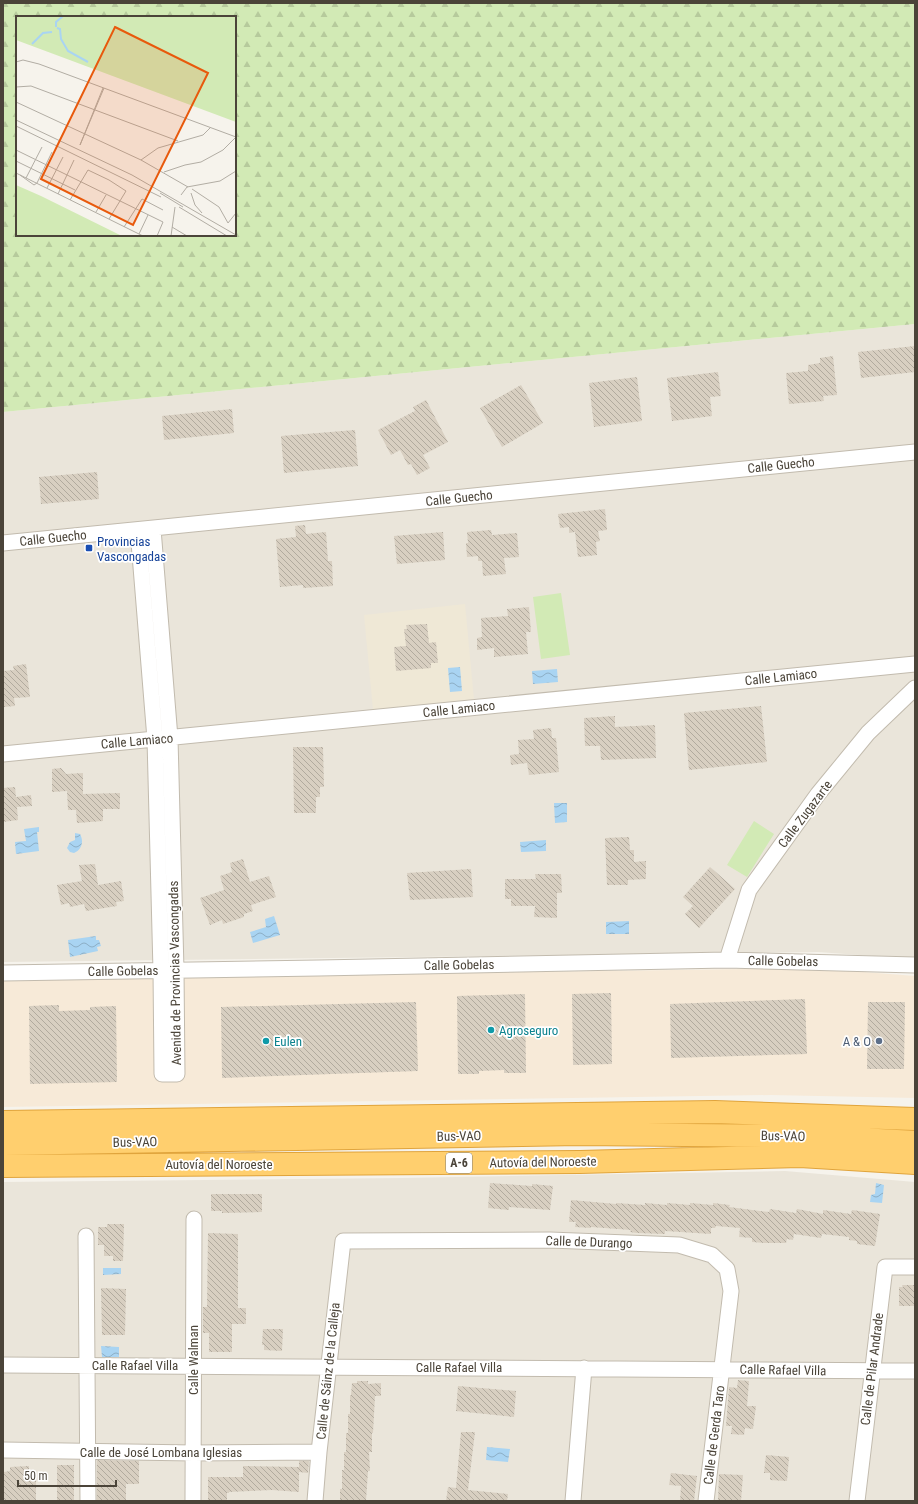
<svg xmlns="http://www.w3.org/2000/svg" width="918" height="1504" font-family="'Roboto Condensed',sans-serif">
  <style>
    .residential { fill: #eae5da }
    .commercial { fill: #f7ead8 }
    .education { fill: #efe8d6 }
    .forest { fill: url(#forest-firs); fill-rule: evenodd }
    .pitch { fill: #d2eab5 }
    .water { fill: url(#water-waves) }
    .building { fill: url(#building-back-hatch) }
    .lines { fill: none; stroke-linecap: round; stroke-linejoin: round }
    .minor-casing { stroke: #c2bbae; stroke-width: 17 }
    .highway-casing { stroke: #e0a43c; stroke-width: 24 }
    .minor { stroke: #fff; stroke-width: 15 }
    .highway { stroke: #ffcf6e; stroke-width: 22 }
    .transit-dot { fill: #1a4fb4; stroke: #fff; stroke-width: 1.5 }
    .culture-dot { fill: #0f9aa8; stroke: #fff; stroke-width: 1.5 }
    .service-dot { fill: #5c6f8a; stroke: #fff; stroke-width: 1.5 }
    .labels { text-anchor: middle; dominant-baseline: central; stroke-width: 3.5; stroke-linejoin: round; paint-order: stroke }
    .shield { fill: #fff; stroke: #817c74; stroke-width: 1 }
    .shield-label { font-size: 12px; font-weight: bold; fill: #4b4439 }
    .street-label { font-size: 13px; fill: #4b4439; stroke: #fff }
    .transit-label { font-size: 13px; fill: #164399; stroke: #fff; text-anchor: start }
    .culture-label { font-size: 13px; fill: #0d838f; stroke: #fff; text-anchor: start }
    .service-label { font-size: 13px; fill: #4e5e75; stroke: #fff; text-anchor: end }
    .inset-river { fill: none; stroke: #a9d4f2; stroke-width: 2 }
    .inset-road { fill: none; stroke: #b2ada4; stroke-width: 1 }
    .view { fill: #e8590c; fill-opacity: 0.15; stroke: #e8590c; stroke-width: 2 }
    .inset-edge { fill: none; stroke: #4b4439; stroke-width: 2 }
  </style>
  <defs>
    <pattern id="forest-firs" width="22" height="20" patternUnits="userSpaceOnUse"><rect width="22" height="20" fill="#d2eab5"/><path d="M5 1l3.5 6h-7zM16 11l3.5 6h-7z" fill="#b6ca9c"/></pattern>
    <pattern id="water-waves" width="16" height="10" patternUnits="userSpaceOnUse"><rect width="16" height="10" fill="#a9d4f2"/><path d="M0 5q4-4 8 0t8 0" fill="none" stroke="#8caec5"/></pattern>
    <pattern id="building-back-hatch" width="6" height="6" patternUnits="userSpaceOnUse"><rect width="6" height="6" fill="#d8cfc1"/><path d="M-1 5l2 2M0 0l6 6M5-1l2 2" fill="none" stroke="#b1aa9e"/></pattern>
  </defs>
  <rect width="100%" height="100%" fill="#f6f3ec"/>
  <path class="residential" d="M915,324V959L818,952L3,962V412Z
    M785,1171L915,1182V1501H3V1182L402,1178Z"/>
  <path class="commercial" d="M813,968L915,976V1098L771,1095L3,1107V979Z"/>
  <path class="education" d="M465,604L474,700L373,710L364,615Z"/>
  <path class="forest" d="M3,3H915V324L3,412ZM17,17H235V235H17Z"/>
  <path class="pitch" d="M561,593L570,655L541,659L533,597Z
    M754,821L774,834L747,877L727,865Z"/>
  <path class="water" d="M460,667L462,691L450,692L448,668Z
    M557,669L558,682L533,684L532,671Z
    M554,803H567V822L555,823Z
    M39,827V832H37L39,851L16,854L15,842L26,841L24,829Z
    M75,833L80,834C84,841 82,850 74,853L70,852L67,848L70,842L75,840Z
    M546,840V851L521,852L520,842Z
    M274,916L280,935L253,943L250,932L266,927L265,919Z
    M629,921V934H606V922Z
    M96,936V940H99L101,946L97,947L98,951L70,957L68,940Z
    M876,1183L884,1185L882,1203L870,1202L871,1195L875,1194Z
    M103,1268H121V1274L103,1275Z
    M101,1346L119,1347V1357H102Z
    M487,1447L510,1449L508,1462L486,1460Z"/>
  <path class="building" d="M915,346V372L861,378L858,352Z
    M833,356L837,395L823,396L824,401L789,404L786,373L808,371V365L820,363V358Z
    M718,372L721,396L710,397L712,416L672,421L667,378Z
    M637,377L642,421L594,427L589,383Z
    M521,385L543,423L502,447L480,408Z
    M426,400L448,442L423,455L430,468L417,475L411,464L408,465L400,450L391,455L378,430L415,411L413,407Z
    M232,409L234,433L164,440L162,416Z
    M355,430L358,466L284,473L281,436Z
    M97,472L99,499L41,504L39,477Z
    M605,509L607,530L598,531L600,541L596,542L597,555L578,557L575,532L569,533V527L560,528L558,514Z
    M305,525L306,534L326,532L328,561H332L333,586L303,588V585L280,587L276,539L296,537L295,526Z
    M491,530L492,535L517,533L519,557L504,558L506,574L483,576L482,561H478V556L467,557L466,543H468L467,532Z
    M443,532L445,560L397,564L394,536Z
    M529,607L531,632H526L528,654L494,657V648L477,650V638L482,637L481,618L508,616L507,609Z
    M427,624L429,643L436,642L438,663H431V668L396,671L394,647L406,646L404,629H407L406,625Z
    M26,664L30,697L14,698L15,706L3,707V671L14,670L13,666Z
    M761,706L767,762L689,770L684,713Z
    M615,716V727L655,725L656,758L601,760L600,746H585L584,718Z
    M551,728L552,738H556L559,772L529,775L527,763L511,765L510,755L519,754L518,740L534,739L533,730Z
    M293,747H323L324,787H320V797H316V813H294Z
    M61,768L66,774L83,773V794L120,793V809H103V821L77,823L76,810H68L67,791L52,792V769Z
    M15,787L16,797L31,795L32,806L17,807L18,820L3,822V788Z
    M629,837L630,850H634V862L646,861V879L628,880V885H607L605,838Z
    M243,859L250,882L269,876L276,897L251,905L253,911L244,914V917L223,924L222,920L210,925L200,898L224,890L220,876L232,872L230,863Z
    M95,864L98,885L121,881L124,901L116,902L117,906L86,911L84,904L70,907L69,903L61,905L57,885L82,881L79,865Z
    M710,867L735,889L699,928L685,914L693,906L683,897Z
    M471,869L473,897L410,900L407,873Z
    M535,874H561L562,893H557V918L534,917L535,906H511V899H505V879H536Z
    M611,993L612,1064L573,1065L572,994Z
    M525,994L526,1073H504V1070L479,1071V1074H458L457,996Z
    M805,999L807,1054L671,1058L670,1004Z
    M416,1002L418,1071L222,1078L221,1007Z
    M868,1002H905L904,1069H867Z
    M59,1005V1011L90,1010V1007L116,1006L117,1082L30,1084L29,1006Z
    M490,1183L532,1186V1184L553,1186L550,1210L509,1207V1210L488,1208Z
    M211,1194H262V1212L222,1213V1211H211Z
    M571,1200L616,1204V1203L645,1205V1203L667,1205V1203L690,1205V1203L713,1205V1203L730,1205L729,1207L769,1212L770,1209L796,1213L797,1209L823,1214V1210L851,1214L852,1210L880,1214L875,1246L857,1244V1241L849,1240V1237L822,1234L821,1238L794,1234L793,1240L787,1239L786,1243H764L752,1242V1238L739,1237L740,1228L716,1226L715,1228H711V1234L665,1231V1234L637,1233L630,1232L631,1230L591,1227V1228L575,1227L576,1222H569Z
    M107,1224H124L123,1261H113V1256H104V1245H98V1227H107Z
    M208,1233L238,1234V1308H246V1324H232V1352H209V1333H203V1307H207Z
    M902,1285H915V1306H899V1287H903Z
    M101,1288L126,1289L125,1335H102Z
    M263,1329H283L282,1351L264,1350V1345H262Z
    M738,1380L749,1381L747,1406H756L753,1429L745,1428L744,1435L731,1434L732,1426H726L729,1387L737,1388Z
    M357,1381H368V1384L381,1383V1396H375L373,1433H372V1452H369L370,1471H368L366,1501H340V1489H342V1470H344V1452H346V1433H348V1414H350V1395H351L352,1383H357Z
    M458,1386L516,1391L514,1417L456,1411Z
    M461,1432H475L468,1490L508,1494L507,1501H446L448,1487L456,1488Z
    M766,1455L789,1457L787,1481L770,1480V1473H764Z
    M97,1460L139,1461V1484H126V1501H97Z
    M299,1461H309L308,1473L299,1472V1492L272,1490L229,1492V1493H227V1501H208V1477H243V1466L299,1467Z
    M57,1465H74V1501H57Z
    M29,1466V1473H36V1501H4V1472L10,1471V1467Z
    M671,1473L697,1476L694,1501H680L681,1486L669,1485Z
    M719,1474L743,1475L741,1501H718Z"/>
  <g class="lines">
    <g class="minor-casing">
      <path id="minor" d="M138,530L155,739L161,971L162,1074H177L176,970L170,738L153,529
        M3,543L915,452
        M3,754L915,664
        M727,960L749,890L818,794L868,733L915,688
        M3,973L319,968L727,960L915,965
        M86,1236L88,1501
        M3,1365L915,1371
        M3,1450L193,1453L319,1452
        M193,1501L194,1219
        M315,1501L319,1452L343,1241L550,1240L679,1245L712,1255L727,1269L731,1291L706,1501
        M573,1501L584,1368
        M857,1501L885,1267H915"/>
    </g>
    <g class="highway-casing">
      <path id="highway" d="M3,1122L715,1112L915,1119
        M3,1144L579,1134L803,1136L915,1142
        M3,1166L580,1162L800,1156L915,1163"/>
    </g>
    <use href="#minor" class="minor"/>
    <use href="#highway" class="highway"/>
  </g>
  <rect class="transit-dot" x="85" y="544" width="8" height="8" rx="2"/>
  <g class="culture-dot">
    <circle cx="491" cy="1030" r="4"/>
    <circle cx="266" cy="1041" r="4"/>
  </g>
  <circle class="service-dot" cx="879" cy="1041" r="4"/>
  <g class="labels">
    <rect class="shield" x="446" y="1153" width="26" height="20" rx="3"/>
    <g class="shield-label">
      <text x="459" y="1163">A-6</text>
    </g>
    <g class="street-label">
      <text transform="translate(781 465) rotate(-6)">Calle Guecho</text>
      <text transform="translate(459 498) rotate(-6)">Calle Guecho</text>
      <text transform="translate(53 538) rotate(-6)">Calle Guecho</text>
      <text transform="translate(781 677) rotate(-6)">Calle Lamiaco</text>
      <text transform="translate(459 709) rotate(-6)">Calle Lamiaco</text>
      <text transform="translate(137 741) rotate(-5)">Calle Lamiaco</text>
      <text transform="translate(805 814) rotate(-53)">Calle Zugazarte</text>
      <text transform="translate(783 961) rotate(1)">Calle Gobelas</text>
      <text transform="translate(459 965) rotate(-1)">Calle Gobelas</text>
      <text transform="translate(123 971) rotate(-1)">Calle Gobelas</text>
      <text transform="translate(175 973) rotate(-91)">Avenida de Provincias Vascongadas</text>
      <text transform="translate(459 1136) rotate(-1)">Bus-VAO</text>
      <text transform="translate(783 1136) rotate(1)">Bus-VAO</text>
      <text transform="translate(135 1142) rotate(-1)">Bus-VAO</text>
      <text transform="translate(543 1162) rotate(-1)">Autovía del Noroeste</text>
      <text x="219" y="1164">Autovía del Noroeste</text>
      <text transform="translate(589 1242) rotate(2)">Calle de Durango</text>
      <text transform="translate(193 1360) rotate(-90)">Calle Walman</text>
      <text x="135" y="1365">Calle Rafael Villa</text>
      <text x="459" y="1367">Calle Rafael Villa</text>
      <text transform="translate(872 1369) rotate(-83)">Calle de Pilar Andrade</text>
      <text transform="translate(783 1370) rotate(1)">Calle Rafael Villa</text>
      <text transform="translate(328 1371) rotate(-84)">Calle de Sáinz de la Calleja</text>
      <text transform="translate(714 1435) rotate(-83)">Calle de Gerda Taro</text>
      <text x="161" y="1452">Calle de José Lombana Iglesias</text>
    </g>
    <g class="transit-label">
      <text x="97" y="541">Provincias<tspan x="97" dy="15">Vascongadas</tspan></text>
    </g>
    <g class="culture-label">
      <text x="499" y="1030">Agroseguro</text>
      <text x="274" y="1041">Eulen</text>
    </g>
    <g class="service-label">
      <text x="871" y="1041">A &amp; O</text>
    </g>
  </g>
  <g transform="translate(16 16)">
    <rect width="220" height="220" fill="#f6f3ec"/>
    <path d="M0,0H220V106L0,24ZM0,169L25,180L106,220H0Z" fill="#d2eab5"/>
    <path class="inset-river" d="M40,11V6L47,0M41,12L44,13L45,23L52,35L72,46M16,28L27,17L36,16"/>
    <path class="inset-road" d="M0,46L7,44L23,48L220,121L207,134L185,146L169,149L148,156M0,71L15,70L162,125M87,72L64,129L88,72M0,86L125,144L172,171M0,104L116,159L220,219M0,110L145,181M0,134L147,206L141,220M125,144L142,132L187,119L195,111M0,145L59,174M0,157L127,220M4,159L18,169L21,167L36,136M10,162L26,131M31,172L47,141M176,173L203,191L212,207M144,177L167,191M175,177L179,189L186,197M42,178L58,144M165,179L171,171L204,165L220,155M54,184L72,154L93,164L110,175L93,203M163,191L211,220M80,196L90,179M212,207L220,197M108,211L126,183L147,194M156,211L171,220M123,218L132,199M155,220L159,191"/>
    <path class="view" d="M99,11L192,57L117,209L25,163Z"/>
    <rect width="220" height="220" class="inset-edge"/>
  </g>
  <rect width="918" height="1504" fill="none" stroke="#4b4439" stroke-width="8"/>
  <path d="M18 1480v6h98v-6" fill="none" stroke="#4b4439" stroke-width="2"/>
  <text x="24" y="1480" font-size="12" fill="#4b4439" stroke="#ffffff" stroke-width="3" paint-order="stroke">50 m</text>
</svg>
